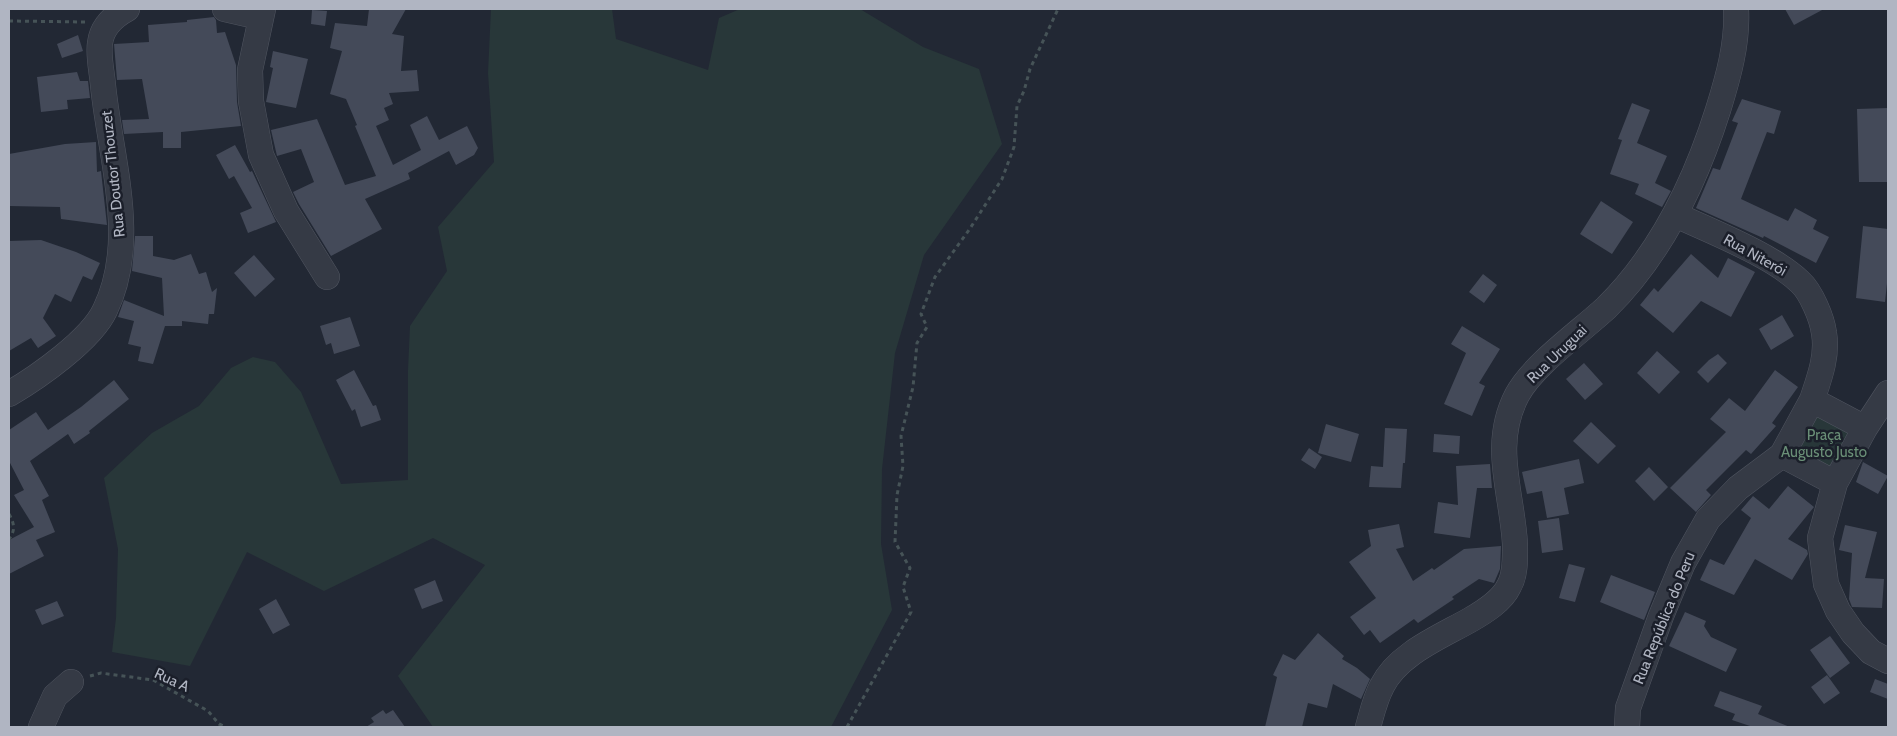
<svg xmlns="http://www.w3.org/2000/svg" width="1897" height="736" font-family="Cabin,sans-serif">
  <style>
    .green { fill: #283739 }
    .building { fill: #444a59 }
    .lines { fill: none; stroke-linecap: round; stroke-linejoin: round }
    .minor-casing { stroke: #505560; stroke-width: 26 }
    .path { stroke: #465357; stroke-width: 3; stroke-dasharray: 4 4; stroke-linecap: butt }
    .minor { stroke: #353a45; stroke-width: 25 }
    .labels { text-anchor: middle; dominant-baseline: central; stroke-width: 5; stroke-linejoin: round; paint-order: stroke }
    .street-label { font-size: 15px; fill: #b0b5c2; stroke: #1b1f2a }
    .park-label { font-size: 15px; fill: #6a8f77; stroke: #1b1f2a }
  </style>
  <rect width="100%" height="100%" fill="#222834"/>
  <path class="green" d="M491,9H612L616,39L708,70L719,18L740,9H860L923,47L979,69L1002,144L924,255L895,353L882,469L881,544L892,610L831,727H433L398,676L485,565L433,538L324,591L247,552L190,666L112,652L116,618L118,549L104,478L152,433L199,406L231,368L253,357L275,362L301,392L341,484L408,480V370L410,326L447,271L438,227L494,162L488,73Z
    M1816,415L1851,429L1834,469L1814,464L1800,450L1799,442Z"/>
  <path class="building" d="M369,9H406L392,34L404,36L401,71L417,70L419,91L389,93L393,104L384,108L389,120L376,126L393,165L421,150L410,125L427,116L439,140L467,126L478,148L474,155L456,165L449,151L408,173L410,179L365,199L382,229L331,256L299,204L293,192L314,182L301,149L277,156L271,130L317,119L345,185L376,176L355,126L357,125L346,99L330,94L342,51L330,48L335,23L367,26Z
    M1785,9H1824L1794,25Z
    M312,10L327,11L325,26L311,24Z
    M214,17L216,20L217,33L225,32L236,65L237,102L241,126L181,132V148H163V132L124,134L122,120L149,119L142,79L117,80L114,44L149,42L148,25L187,22V20Z
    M78,35L83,51L62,58L57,44Z
    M273,51L308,59L296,108L266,102L273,68L270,67Z
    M77,72L80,81H88L90,98L67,100L68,109L41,112L37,77Z
    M1742,99L1781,111L1774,134L1767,132L1741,199L1788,221L1795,208L1817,220L1813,229L1829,237L1816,263L1764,236L1763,238L1696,208L1713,168L1720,170L1738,123L1732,121Z
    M1632,103L1650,110L1637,143L1667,156L1655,183L1671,191L1662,207L1635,194L1639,184L1610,174L1622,140L1618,139Z
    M1888,108V182H1859L1857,109Z
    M96,142L97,172L101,171L107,225L61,219L60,207L9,206V154L65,144Z
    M235,145L250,172L252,171L276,222L248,233L240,213L252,208L234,176L229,179L216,155Z
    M1601,201L1633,222L1612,254L1580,234Z
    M1863,226L1888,229V274L1885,302L1856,298Z
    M135,236H153V256L174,260L191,254L199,274L206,272L212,292L217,288L214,314H209L208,324L182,321V326H165L153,364L138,361L141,347L128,344L134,321L118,317L124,300L164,316L162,278L132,271Z
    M41,240L76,252L100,263L92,280L83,276L71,302L55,294L43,318L56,336L38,348L31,338L9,351V241Z
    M1691,254L1718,278L1728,258L1755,272L1731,317L1701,301L1673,333L1640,305L1654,288L1658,292Z
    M254,255L275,279L255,297L234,273Z
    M1483,274L1497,285L1484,303L1469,292Z
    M1782,315L1794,336L1771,350L1759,329Z
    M350,317L360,346L334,354L331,343L326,345L320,326Z
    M1462,326L1500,349L1479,383L1485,386L1472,416L1444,404L1466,353L1451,344Z
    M1657,351L1680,372L1659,394L1637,373Z
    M1718,354L1727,363L1708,383L1697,372L1709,360Z
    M1584,363L1603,384L1585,400L1566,379Z
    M354,370L373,406L376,405L381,420L361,427L355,409L352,411L336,380Z
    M1775,370L1798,387L1772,423L1776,426L1751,454L1746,450L1706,490L1711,495L1696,512L1670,488L1726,432L1710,419L1729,398L1745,411Z
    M114,380L129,399L89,431L90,433L74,444L68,434L30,461L49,496L42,500L55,532L36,540L44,556L9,574V540L34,527L14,495L24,490L9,461V430L36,412L48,430L81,407Z
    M1591,422L1616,446L1598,464L1573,441Z
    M1326,424L1359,434L1351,462L1318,453Z
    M1385,428L1407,429L1405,463H1403L1401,488L1369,487L1371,466L1383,467Z
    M1434,434L1460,436L1459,454L1433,452Z
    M1309,448L1322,457L1315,469L1301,460Z
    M1579,459L1584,483L1564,488L1569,514L1547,518L1542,491L1527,494L1522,472Z
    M1863,462L1888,476L1878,494L1856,482Z
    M1490,464L1492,488H1477L1470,538L1434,533L1438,502L1458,505L1456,466Z
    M1649,467L1668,487L1654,501L1635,481Z
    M1788,486L1814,507L1788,539L1807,550L1808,554L1792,580L1755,559L1734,595L1700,580L1710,559L1724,565L1751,518L1741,510L1753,496L1769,509Z
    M1559,518L1563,550L1542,553L1538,521Z
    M1399,524L1404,547L1396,549L1413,581L1432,568L1434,570L1464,549L1501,546L1500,569L1494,583L1479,579L1452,597L1454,599L1418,623L1414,619L1380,643L1370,630L1364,635L1350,617L1376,598L1349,562L1371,546L1368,530Z
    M1845,525L1877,532L1865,578L1884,579L1882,608L1852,607L1849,599L1852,553L1839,550Z
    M1569,564L1585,568L1575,602L1559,598Z
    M1611,575L1655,592L1644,620L1600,602Z
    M435,580L443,601L422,609L414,589Z
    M276,599L290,625L273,634L259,609Z
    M57,601L64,616L42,625L35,610Z
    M1685,612L1706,621L1704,626L1711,637L1737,649L1726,672L1669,646Z
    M1318,633L1344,656L1342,659L1357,668L1370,679L1361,699L1333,684L1327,708L1308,703L1302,727H1265L1277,677L1273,675L1283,654L1295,660Z
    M1830,636L1850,663L1830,678L1810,650Z
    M1827,675L1840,693L1824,704L1811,687Z
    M1875,679L1888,684V699L1870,692Z
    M1720,691L1762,706L1758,714L1790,727H1753L1732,720L1735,714L1714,706Z
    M383,710L386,714L393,710L405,727H366L374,722L371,718Z"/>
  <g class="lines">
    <g class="minor-casing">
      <path id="minor" d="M225,9L260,17
        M263,9L250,70L251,101L261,155L286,211L327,277
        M1676,215C1712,232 1772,255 1800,282C1811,292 1822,318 1824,333C1828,356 1819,379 1812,400
        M9,394C38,377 91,340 105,310C139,240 110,157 103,85C102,72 98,56 100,43C102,27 114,16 127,9
        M1865,428L1812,400L1782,455L1835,483L1865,428L1888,393
        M1835,483L1820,538L1826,584L1838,611L1853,633L1871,652L1888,661
        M41,727L55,696L71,682
        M1368,727C1372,713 1375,699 1382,686C1398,654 1440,637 1470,620C1484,612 1502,601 1509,586C1516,574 1515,557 1515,544C1512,492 1491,445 1517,395C1533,365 1580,332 1606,308C1661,254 1695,183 1718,110C1728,78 1738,43 1736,9
        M1627,727L1628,708L1661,616L1683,563L1708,519L1738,488L1782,455"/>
    </g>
    <path class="path" d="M9,21L86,22
      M9,514C14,523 16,530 9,539
      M90,676L101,673L153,680L208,711L219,724L226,727
      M847,727L911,612L903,587L910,568L895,542L897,495L903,466L901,436L913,387L917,343L927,327L921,314L935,277L969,230L1002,179L1014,147L1017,106L1024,91L1030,69L1058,9"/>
    <use href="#minor" class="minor"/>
  </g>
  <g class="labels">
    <g class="street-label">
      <text transform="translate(113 174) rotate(-96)">Rua Doutor Thouzet</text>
      <text transform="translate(1755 255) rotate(29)">Rua Niterói</text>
      <text transform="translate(1557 354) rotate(-44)">Rua Uruguai</text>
      <text transform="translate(1664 618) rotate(-68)">Rua República do Peru</text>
      <text transform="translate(172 680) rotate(25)">Rua A</text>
    </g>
    <g class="park-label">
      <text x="1824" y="435">Praça<tspan x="1824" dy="17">Augusto Justo</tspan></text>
    </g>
  </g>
  <rect width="1897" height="736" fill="none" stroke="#b0b5c2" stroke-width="20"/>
</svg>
